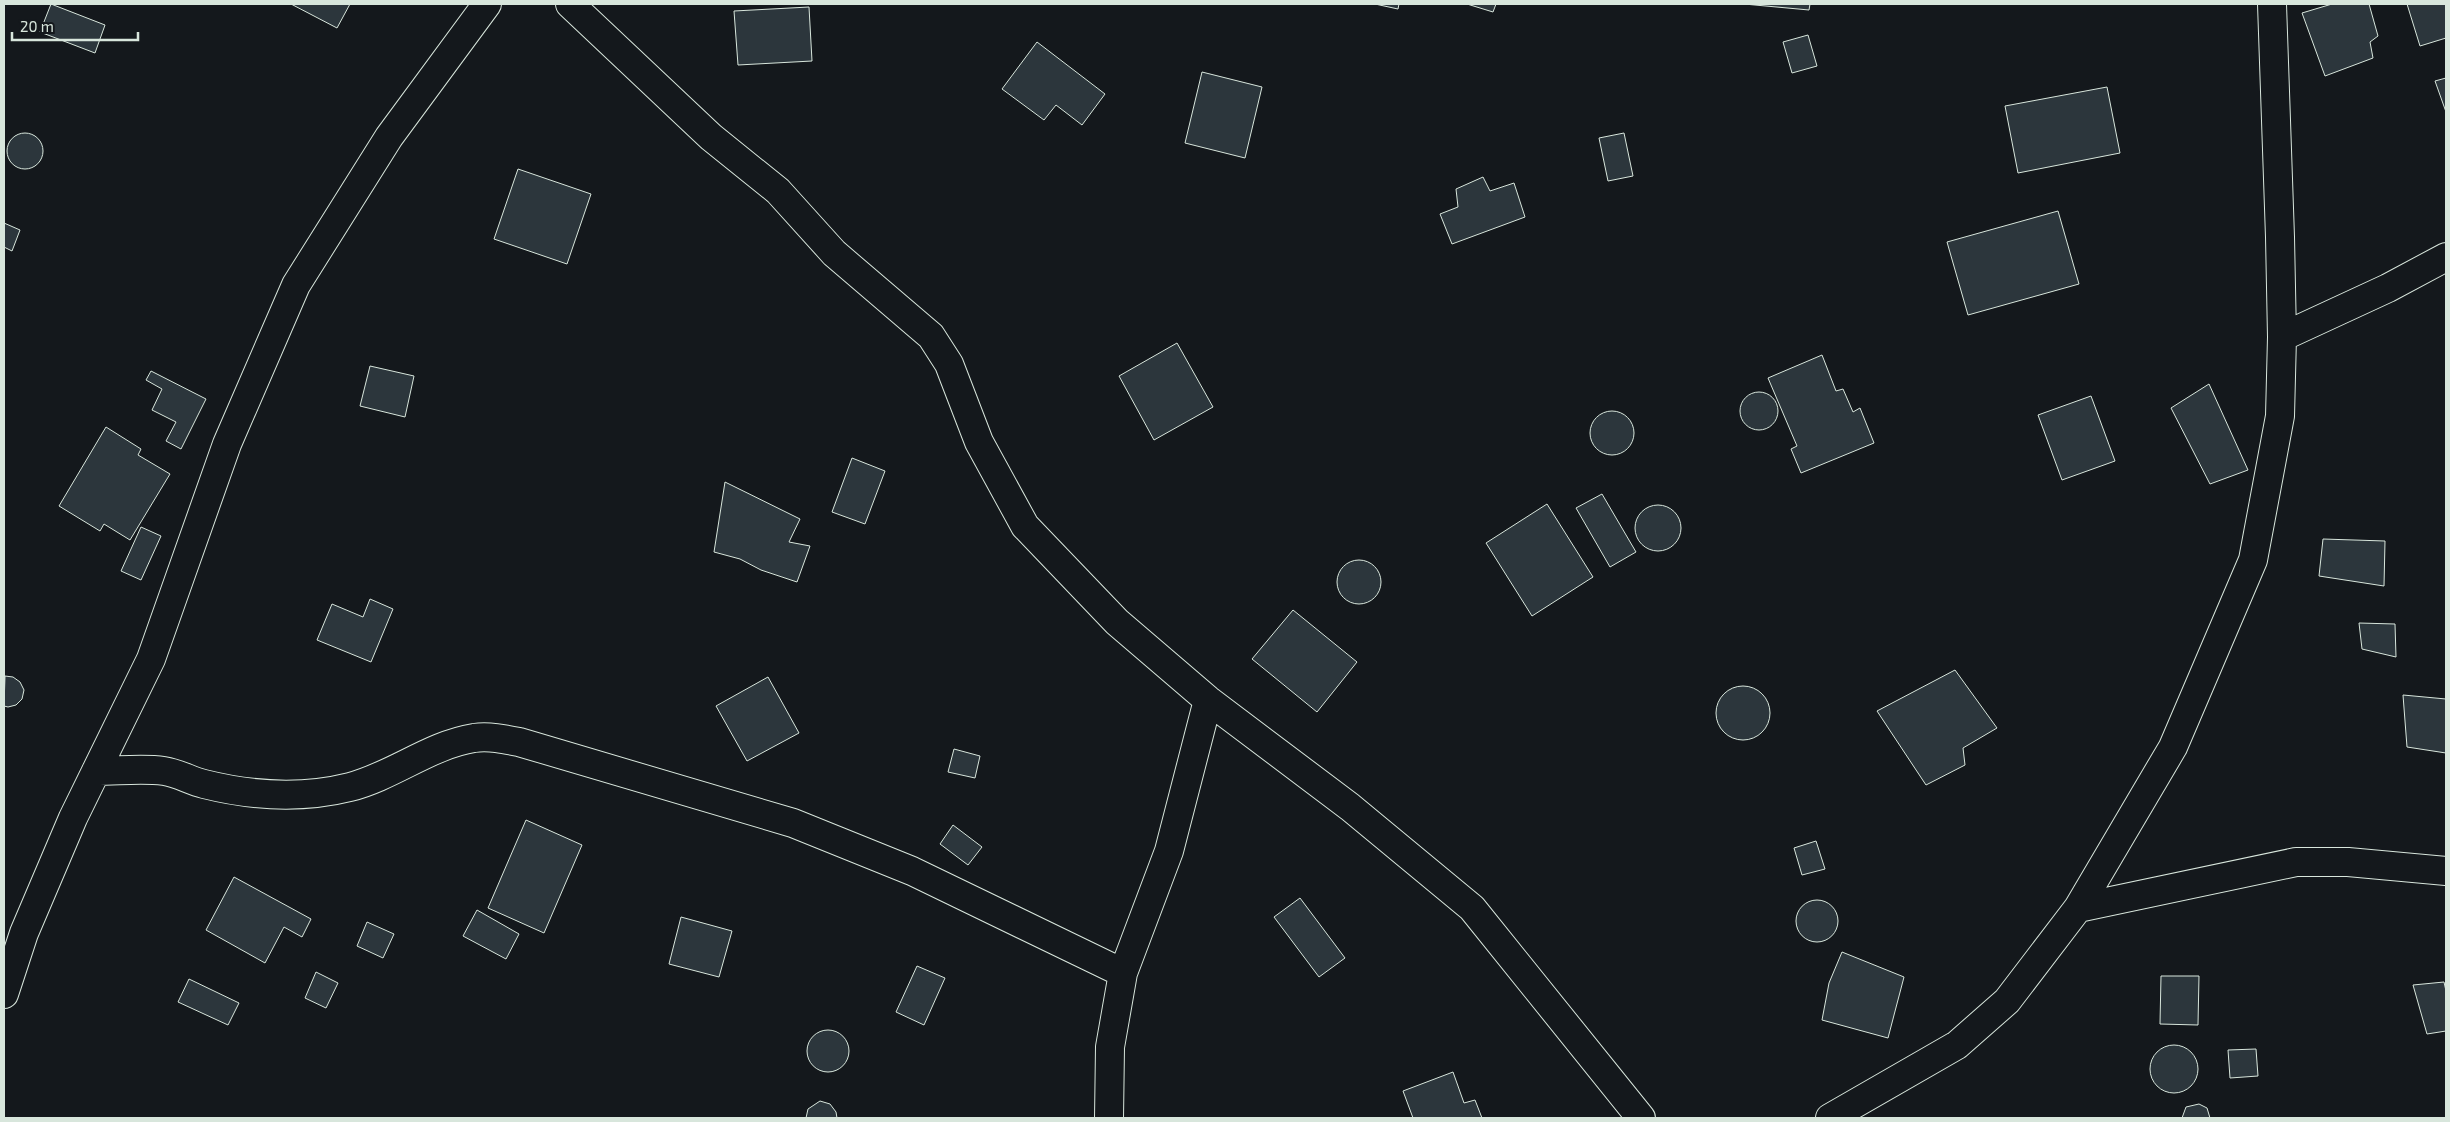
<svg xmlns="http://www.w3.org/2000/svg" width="2450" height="1122" font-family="'Exo 2',sans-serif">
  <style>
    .building { fill: #2c363c; stroke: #d8e6dc }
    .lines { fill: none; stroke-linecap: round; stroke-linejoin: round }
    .minor-casing { stroke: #d8e6dc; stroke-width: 30 }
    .minor { stroke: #14181c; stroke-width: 28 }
  </style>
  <rect width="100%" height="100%" fill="#14181c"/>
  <path class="building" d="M51,4L105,25L95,53L40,32Z
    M291,4H350L337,28Z
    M1375,4H1399L1398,9Z
    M1467,4H1496L1493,12Z
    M1744,4H1810L1809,10Z
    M2332,4H2369L2378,36L2370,42L2373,58L2325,76L2302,13Z
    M2407,4H2446V38L2420,46Z
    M809,7L812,61L738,65L734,11Z
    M1808,35L1817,66L1792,73L1783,42Z
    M1037,42L1105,94L1082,125L1056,105L1044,120L1002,89Z
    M1202,72L1262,87L1245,158L1185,143Z
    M2446,78V112L2435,81Z
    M2107,87L2120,153L2018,173L2005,106Z
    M7 151a18 18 0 1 1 36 0a18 18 0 1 1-36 0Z
    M1624,133L1633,176L1608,181L1599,138Z
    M518,169L591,194L567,264L494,239Z
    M1483,177L1490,191L1514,183L1525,217L1452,244L1440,214L1458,207L1456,189Z
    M2058,211L2079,284L1968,315L1947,242Z
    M4,223L20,230L12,251L4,247Z
    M1177,343L1213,407L1154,440L1119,376Z
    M1822,355L1836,391L1843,389L1853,412L1860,408L1874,443L1801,473L1791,449L1797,446L1768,378Z
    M370,366L414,376L405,417L360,406Z
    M151,371L206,399L181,449L166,441L176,422L152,410L162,389L146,380Z
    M2209,384L2248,470L2210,484L2171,408Z
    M1740 411a19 19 0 1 1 38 0a19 19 0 1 1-38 0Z
    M2091,396L2115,461L2062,480L2038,415Z
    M1590 433a22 22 0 1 1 44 0a22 22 0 1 1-44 0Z
    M106,427L141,449L138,455L170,474L130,540L104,524L100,531L59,506Z
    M852,458L885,471L865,524L832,512Z
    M725,482L800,519L789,542L810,546L797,582L761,570L740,559L714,552Z
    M1602,494L1636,552L1610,567L1576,508Z
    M1547,504L1593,577L1532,616L1486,543Z
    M1635 528a23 23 0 1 1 46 0a23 23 0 1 1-46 0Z
    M141,527L161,536L141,580L121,571Z
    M2323,539L2385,541L2384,586L2319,576Z
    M1337 582a22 22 0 1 1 44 0a22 22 0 1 1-44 0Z
    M370,599L393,609L371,662L317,640L332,604L363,617Z
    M1293,610L1357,662L1317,712L1252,659Z
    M2359,623L2395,624L2396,657L2362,649Z
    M1955,670L1997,728L1963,748L1965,765L1926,785L1877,711Z
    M5,676L13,677L20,682L24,690L22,699L16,705L8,707L4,706Z
    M768,677L799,733L747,761L716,706Z
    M1716 713a27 27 0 1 1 54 0a27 27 0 1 1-54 0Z
    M2403,695L2446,699V753L2407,747Z
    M954,749L980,756L975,778L948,772Z
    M526,820L582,845L544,933L488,908Z
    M953,825L982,847L968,865L940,844Z
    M1816,841L1825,869L1802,875L1794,848Z
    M234,877L311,919L302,937L284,927L265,963L206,930Z
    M1300,898L1345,958L1319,977L1274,917Z
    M1796 921a21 21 0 1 1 42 0a21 21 0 1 1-42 0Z
    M477,910L519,934L506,959L463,936Z
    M681,917L732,931L719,977L669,964Z
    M367,922L394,934L383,958L357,946Z
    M1842,952L1904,977L1888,1038L1822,1020L1829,983Z
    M917,966L945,978L924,1025L896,1012Z
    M316,972L338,983L326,1008L305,998Z
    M2161,976H2199L2198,1025L2160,1024Z
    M189,979L239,1003L228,1025L178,1002Z
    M2444,982L2446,991V1031L2427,1034L2413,985Z
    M807 1051a21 21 0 1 1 42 0a21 21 0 1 1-42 0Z
    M2150 1069a24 24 0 1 1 48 0a24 24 0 1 1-48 0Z
    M2256,1049L2258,1076L2230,1078L2228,1050Z
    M1453,1072L1464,1103L1475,1100L1482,1118H1413L1403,1091Z
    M820,1101L830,1104L836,1112L837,1118H806L808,1109Z
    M2199,1104L2207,1108L2210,1118H2182L2186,1107Z"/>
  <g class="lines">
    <g class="minor-casing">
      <path id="minor" d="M570,4L711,137L778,191L834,253L931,336L949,364L979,442L1025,526L1117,622L1208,700L1350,807L1472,908L1641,1118
        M2282,337L2388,288L2446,257
        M96,771C119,771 142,768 164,771C178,773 191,781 204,784C252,796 302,799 350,787C393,776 430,745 474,738C489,736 504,739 519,742L793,823L912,871L1123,973
        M2078,908L2296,862H2348L2446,871
        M4,994L24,933L73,818L151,659L227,444L296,285L389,137L487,4
        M1109,1118L1110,1047L1123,973L1169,851L1208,700
        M1830,1118L1957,1045L2007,1001L2078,908L2173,747L2253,560L2280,416L2282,337L2280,237L2272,4"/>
    </g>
    <use href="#minor" class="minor"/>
  </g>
  <rect width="2450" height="1122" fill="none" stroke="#d8e6dc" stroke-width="10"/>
  <path d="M12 32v8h126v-8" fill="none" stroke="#d8e6dc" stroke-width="2.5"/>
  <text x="20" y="32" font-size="15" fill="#d8e6dc" stroke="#14181c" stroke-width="4" paint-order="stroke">20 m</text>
</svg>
